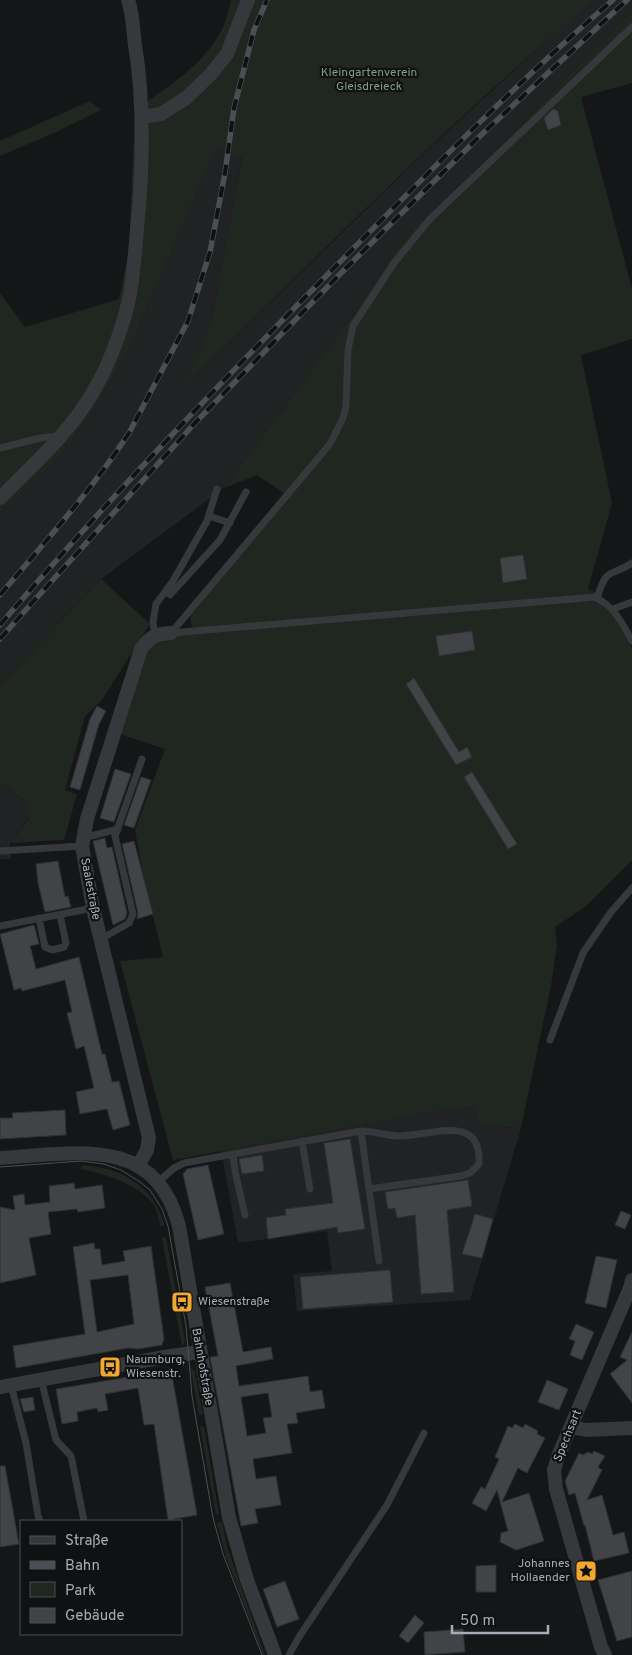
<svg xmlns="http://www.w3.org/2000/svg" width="632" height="1655" font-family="Overpass,sans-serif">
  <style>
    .built { fill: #212224 }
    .green { fill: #1f2720 }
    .building { fill: #414347; stroke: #2f3033; fill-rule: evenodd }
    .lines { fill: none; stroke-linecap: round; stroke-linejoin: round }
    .lane { stroke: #36383c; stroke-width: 7 }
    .street { stroke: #36383c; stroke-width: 14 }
    .tram { stroke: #4b4e53; stroke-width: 1 }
    .rail-casing { stroke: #4b4e53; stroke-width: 5.5 }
    .rail { stroke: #101112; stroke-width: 4; stroke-dasharray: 11; stroke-linecap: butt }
    .labels { text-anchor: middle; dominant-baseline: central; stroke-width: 4.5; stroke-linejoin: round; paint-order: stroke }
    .park-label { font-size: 12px; fill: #7ea27f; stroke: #101112 }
    .street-label { font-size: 12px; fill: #a7adb7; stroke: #101112 }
    .poi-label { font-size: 12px; fill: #a7adb7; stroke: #101112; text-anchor: start }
  </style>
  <rect width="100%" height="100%" fill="#151617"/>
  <path class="built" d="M595,0H632V10L517,129L414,228L396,250L353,315L224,488L101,579L0,685V513L61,455L96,407L128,351L217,147L242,156L210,327L185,386L424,153L554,34Z
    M0,783L28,803L25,814L29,817L10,843L11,859H0Z
    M475,1106L480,1126L521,1128L470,1300L297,1311L293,1274L332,1271L327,1231L238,1243L221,1150L414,1115Z"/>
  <path class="green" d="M231,0H595C450,120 319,256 184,387L210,327L242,157L217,147L128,351L96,407L61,455L0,513V293L25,327L119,299L129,250L135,110C166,88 201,67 220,33C226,23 228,11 231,0Z
    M632,10V83L581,97L632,288V339L581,355L612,503L588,589L601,595L632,648V860L585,907L555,927L557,945L551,986L521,1128L479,1126L475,1106L414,1115L173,1160L120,961L163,957L144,879L135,830L165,749L120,734L150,638L192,630L189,606L285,494L257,475L224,488L353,315L396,250L414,228L517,129Z
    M90,101L101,110L54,133L0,156V141Z
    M101,579L150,624L102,700L85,716L65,790L77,794L64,840L10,843L29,818L25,814L28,803L0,783V685Z
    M82,1165C122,1168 152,1185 165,1225L160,1226C159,1220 158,1213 155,1207C145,1187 101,1172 80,1169Z
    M166,1237L184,1335L185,1343L182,1346L162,1238Z
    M190,1366L195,1371L203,1415H199Z
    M204,1426L219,1514L216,1515L200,1427Z
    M222,1522L227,1546L265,1655H263L226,1557L217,1523Z"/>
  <path class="building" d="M553,109L558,111L561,125L548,130L544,118Z
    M523,555L527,579L503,583L500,558Z
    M472,631L475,650L439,656L436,636Z
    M414,678L459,752L467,747L472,757L456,765L406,684Z
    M97,706L106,711L99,724L80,790L70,787L90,719Z
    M115,769L131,774L114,822L100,818Z
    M472,772L517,844L508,849L464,777Z
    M141,777L151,780L134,828L124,825Z
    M105,838L107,848L112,847L127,913L125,919L113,925L93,841Z
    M134,841L153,914L137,919L138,913L122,844Z
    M58,861L65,897L68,896L71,907L45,912L38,883L36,864Z
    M34,925L39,944L30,946L36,969L79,957L102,1054H105L112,1082L119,1081L130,1125L113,1130L107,1109L80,1114L76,1092L94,1088L84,1046L76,1049L67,1013L72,1012L65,980L22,991L21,988L14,990L0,934Z
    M65,1110L66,1135L0,1139V1118H13L12,1113Z
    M350,1139L365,1229L338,1233L337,1227L268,1239L266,1218L286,1215L285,1209L333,1203L324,1143Z
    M262,1155L264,1171L242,1174L239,1159Z
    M208,1165L224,1234L198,1240L183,1174L187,1169Z
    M468,1180L472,1206L447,1210L454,1292L421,1294L415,1215L397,1218L395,1208L388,1209L385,1192Z
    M74,1183L75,1189L102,1185L105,1208L78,1212L77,1209L48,1212L51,1234L29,1238L36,1275L0,1283V1207L15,1210L13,1196L24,1194L25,1205L50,1202L49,1186Z
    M621,1211L631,1215L625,1229L615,1225Z
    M475,1214L493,1219L482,1258L462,1254Z
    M94,1243L95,1249H100L102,1265L125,1261L123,1251L151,1246L164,1339L162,1345L138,1349L128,1348L16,1368L13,1346L85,1334L73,1247ZM128,1275L134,1324L97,1332L90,1280Z
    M596,1256L617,1260L606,1308L585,1303Z
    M390,1270L393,1302L303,1309L300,1277Z
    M230,1283L243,1352L271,1347L273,1359L236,1366L239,1386L308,1376L310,1392L322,1390L325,1408L296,1413L298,1423L287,1424L292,1453L253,1459L256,1479L276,1476L281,1505L255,1509L258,1523L241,1526L210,1357L218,1356L205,1287ZM268,1393L272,1417L263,1418L266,1433L247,1436L241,1397Z
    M576,1324L594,1332L582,1360L570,1355L575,1341L569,1339Z
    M632,1332V1403L610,1374L627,1360L620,1357Z
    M171,1370L197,1515L168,1520L154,1424L144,1425L138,1388L105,1394L108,1410L98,1412L97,1408L77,1412L78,1421L62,1424L56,1389Z
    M547,1380L568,1389L559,1410L538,1402Z
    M33,1397L35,1410L24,1412L20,1399Z
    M515,1424L523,1428L525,1424L538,1431L537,1434L545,1438L527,1473L518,1468L502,1502L529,1493L544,1541L516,1550L500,1542L501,1533L508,1531L497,1490L486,1511L472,1503L481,1487L485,1489L499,1459L495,1457L508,1426L512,1428Z
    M594,1451L605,1456L598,1467L602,1470L587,1500L602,1495L613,1535L624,1532L629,1553L594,1561L585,1525L584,1526L575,1493L569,1495L565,1481L579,1453L583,1455L588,1452L592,1454Z
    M0,1466H5L19,1544L0,1547Z
    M496,1565V1592H476V1566Z
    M632,1571V1637L617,1641L598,1580Z
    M285,1581L299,1619L277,1627L263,1589Z
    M415,1615L424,1623L408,1643L399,1636Z
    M463,1629L465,1652L425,1655L424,1632Z"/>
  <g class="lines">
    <path class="lane" d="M0,448L40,438L60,436
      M209,516L230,523
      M170,595L220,540L246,492
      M597,598C607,566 609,578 632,563
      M613,609L632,602
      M171,633L330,444L343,418L346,407L348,350L353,326L394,263L430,219L632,27
      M171,633L595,597C616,608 621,622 632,641
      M155,635L153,622L156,604L173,581L207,521L217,489
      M84,836H91L118,829
      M0,851L82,846
      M39,918L45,947L52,950L64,947L66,943L60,915
      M0,926L93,908
      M101,939L129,923L133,914L115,836L142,759
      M550,1040L583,953L611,912L632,888
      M361,1131L379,1261
      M302,1141L310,1189
      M233,1154L235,1171L245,1215
      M158,1182L174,1168L184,1163L361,1131C374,1131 386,1136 399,1136C430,1136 482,1112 479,1164L470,1173L461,1176L369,1189
      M41,1379L56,1440L71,1456L84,1521
      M11,1385L26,1443L38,1516L40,1521
      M289,1655L299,1637L387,1505L424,1433"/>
    <path class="street" d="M142,117L161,114L186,98L210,75L227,54L248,0
      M0,498C35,463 75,428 98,383C111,360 125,321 130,294C135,265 136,236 139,207C143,153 144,99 135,45C133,30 133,14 128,0
      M0,1158C73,1154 155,1133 179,1226L229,1517L247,1580L275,1655
      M138,1166L147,1150L149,1138L93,908L82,846L87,819L141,649C151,636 155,634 171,633
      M0,1387L170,1356L200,1352
      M572,1427L586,1430L632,1428
      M605,1655L601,1647L556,1489L554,1470L559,1454L630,1288L632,1280"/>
    <path class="tram" d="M0,1167L81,1161L104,1164L121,1170L140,1182L150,1190L162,1209L168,1226L186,1326L192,1396L213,1518L223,1554L262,1655"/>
    <g class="rail-casing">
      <path id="rail" d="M0,595C45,542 91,491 129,433L188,321L210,252L225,173L234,108L254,30L267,0
        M0,625C107,500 221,382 337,265C426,175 516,83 613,0
        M0,639L31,604L195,423L338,276L481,135L627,0"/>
    </g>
    <use href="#rail" class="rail"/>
  </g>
  <defs>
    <g id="bus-square" transform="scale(1.125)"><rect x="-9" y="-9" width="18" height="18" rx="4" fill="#f1a833" stroke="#101112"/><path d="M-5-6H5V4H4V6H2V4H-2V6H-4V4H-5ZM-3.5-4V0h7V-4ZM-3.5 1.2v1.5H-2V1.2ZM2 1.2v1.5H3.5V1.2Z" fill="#111"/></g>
    <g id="sight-square" transform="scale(1.125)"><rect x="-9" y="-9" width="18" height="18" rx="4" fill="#f1a833" stroke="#101112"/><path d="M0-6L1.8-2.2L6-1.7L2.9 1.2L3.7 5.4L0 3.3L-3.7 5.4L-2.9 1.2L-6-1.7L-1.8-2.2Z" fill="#111"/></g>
  </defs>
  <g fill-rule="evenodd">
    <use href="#bus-square" x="182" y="1302"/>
    <use href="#bus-square" x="110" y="1367"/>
    <use href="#sight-square" x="586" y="1571"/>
  </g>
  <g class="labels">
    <g class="park-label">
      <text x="369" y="73">Kleingartenverein<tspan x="369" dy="14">Gleisdreieck</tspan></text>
    </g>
    <g class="street-label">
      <text transform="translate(90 889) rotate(79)">Saalestraße</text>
      <text transform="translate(202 1367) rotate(80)">Bahnhofstraße</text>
      <text transform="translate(568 1436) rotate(-68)">Spechsart</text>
    </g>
    <g class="poi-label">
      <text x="198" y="1302">Wiesenstraße</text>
      <text x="126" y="1360">Naumburg,<tspan x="126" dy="14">Wiesenstr.</tspan></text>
      <text x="570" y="1564" text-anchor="end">Johannes<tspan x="570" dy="14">Hollaender</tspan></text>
    </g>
  </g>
  <rect x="20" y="1520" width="162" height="115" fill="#101112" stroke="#4c4f54"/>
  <rect x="30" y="1536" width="25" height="8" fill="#36383c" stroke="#4c4f54"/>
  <text x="65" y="1545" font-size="15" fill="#a7adb7">Straße</text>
  <rect x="30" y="1561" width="25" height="8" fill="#4b4e53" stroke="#4c4f54"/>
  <text x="65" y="1570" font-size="15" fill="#a7adb7">Bahn</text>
  <rect x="30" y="1582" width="25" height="15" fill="#1f2720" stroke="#4c4f54"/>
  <text x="65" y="1595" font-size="15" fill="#a7adb7">Park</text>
  <rect x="30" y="1608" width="25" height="15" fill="#414347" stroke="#4c4f54"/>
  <text x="65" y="1620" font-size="15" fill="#a7adb7">Gebäude</text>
  <path d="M452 1625v8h96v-8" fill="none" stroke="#a7adb7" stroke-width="2.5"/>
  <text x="460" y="1625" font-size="15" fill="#a7adb7" stroke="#101112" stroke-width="4" paint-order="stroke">50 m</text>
</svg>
